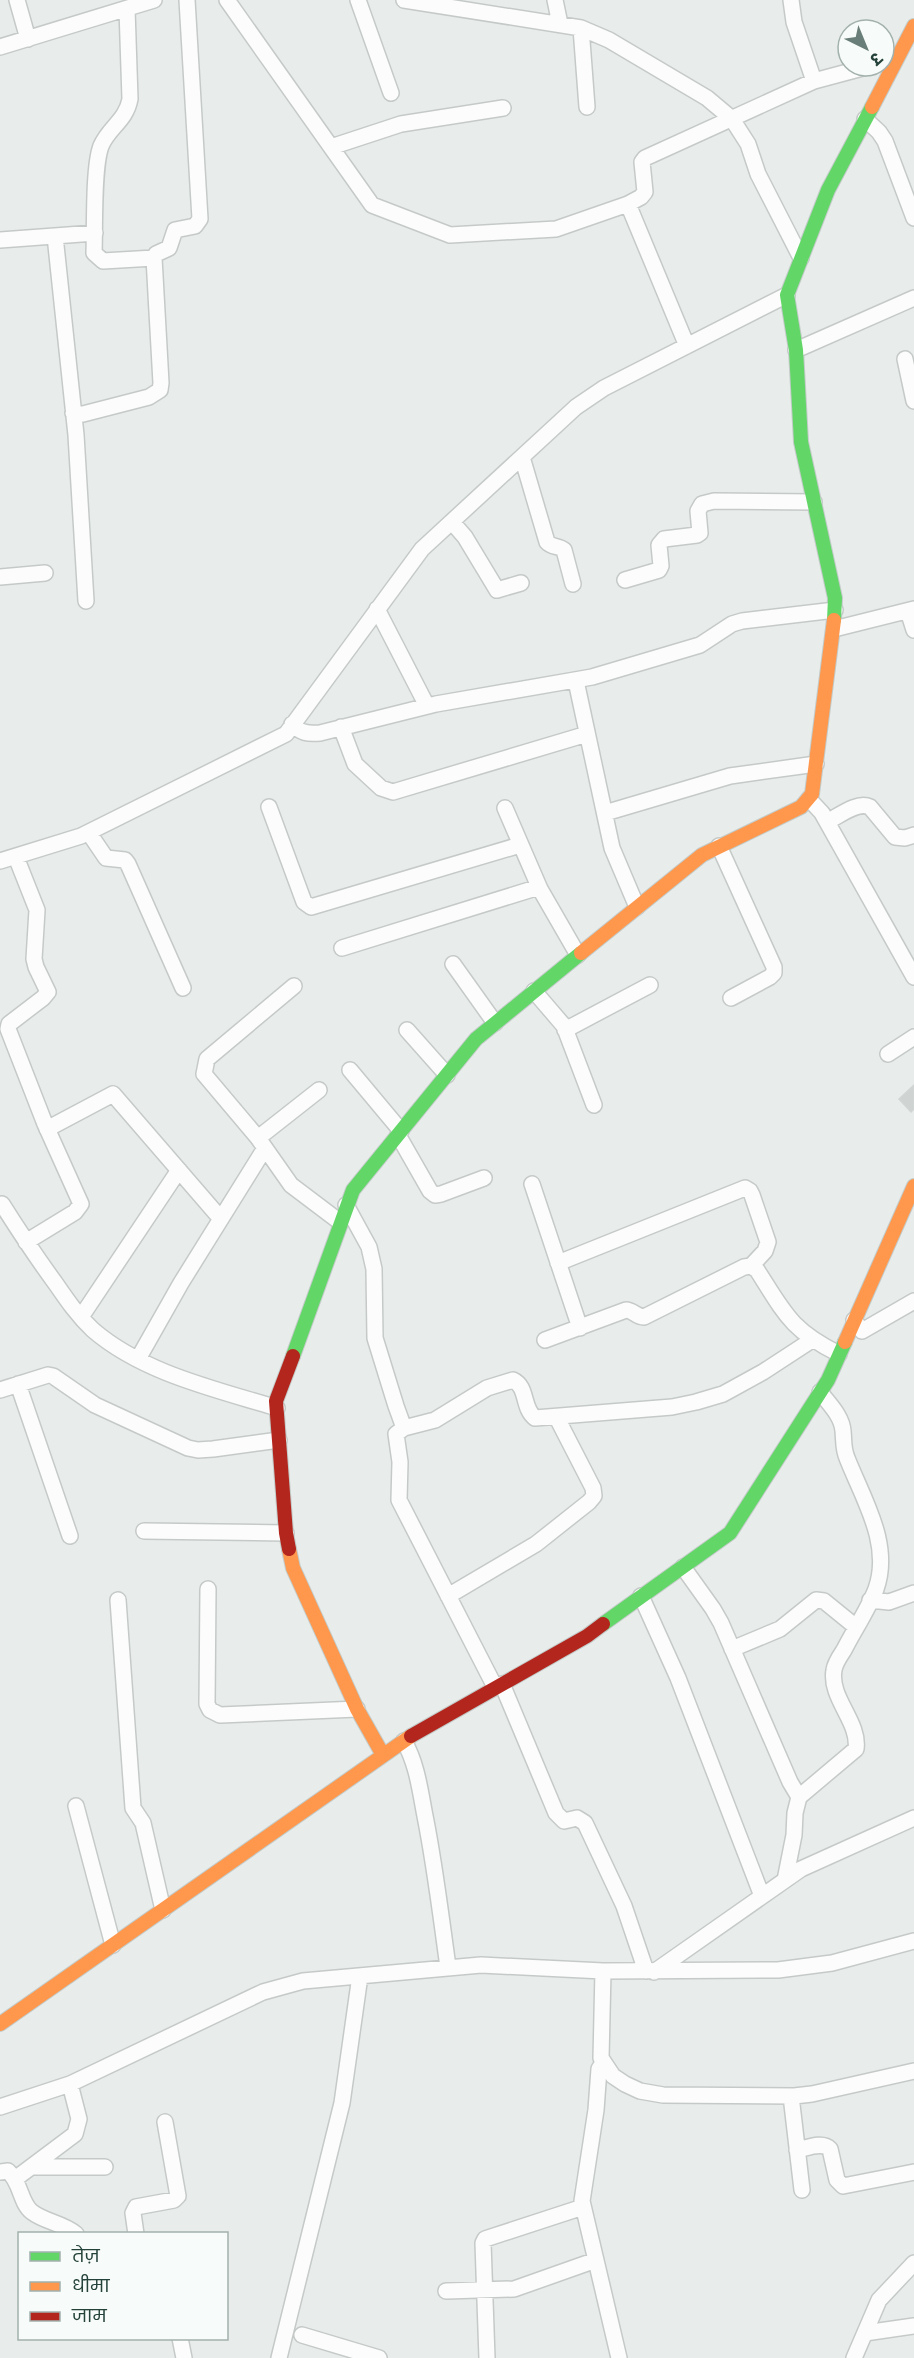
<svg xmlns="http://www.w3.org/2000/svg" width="914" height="2358" font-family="Poppins,'Noto Sans Devanagari',sans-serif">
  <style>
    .building { fill: #cfd4d2; stroke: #d1d6d4; stroke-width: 1.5 }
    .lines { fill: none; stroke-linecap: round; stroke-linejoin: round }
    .street-casing { stroke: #c5cac8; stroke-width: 18 }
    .fast-casing { stroke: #c3cbc8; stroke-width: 16 }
    .slow-casing { stroke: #c3cbc8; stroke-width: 16 }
    .jam-casing { stroke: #c3cbc8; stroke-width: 16 }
    .street { stroke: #fcfcfc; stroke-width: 15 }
    .fast { stroke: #63d668; stroke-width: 14 }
    .slow { stroke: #ff974d; stroke-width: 14 }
    .jam { stroke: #b3261e; stroke-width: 14 }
  </style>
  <rect width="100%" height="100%" fill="#e8edeb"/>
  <path class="building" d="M914,1085V1109L911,1112L899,1099Z"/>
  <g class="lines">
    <g class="street-casing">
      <path id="street" d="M17,0L28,39
        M227,0L372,205L450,235L556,229L628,204L641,197L645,192L642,162L645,158L814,81L870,66
        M358,0L391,93
        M404,0L581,28L609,40L707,98L732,119L748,144L758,174L801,258
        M555,0L560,24
        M791,0L794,22L814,81
        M127,9L130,99C126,121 109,127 101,146C93,167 95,228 94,253L103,261L154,258
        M581,28L587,107
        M0,47L154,0
        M865,119L879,132L885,141L914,218
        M331,147L401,124L503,108
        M628,204L687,346
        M55,236L76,435L86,601
        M0,240L95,233
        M796,350L914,298
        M905,359L914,401
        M73,413L83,414L149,397L160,390L161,383L154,258L156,254L169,248L175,230L195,226L200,219L187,0
        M522,457L547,542C552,548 558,545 564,550L573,584
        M452,522L465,537L497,590L521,583
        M0,577L45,573
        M625,580L659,570L661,566L659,545L664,539L697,535L700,533L698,511L702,504L714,501L814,502
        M377,609L427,706
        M908,611L914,630
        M834,629L914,609
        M576,681L612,848L637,907
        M292,724C301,733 307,734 320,733L436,704L592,677L700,645L732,624L742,621L835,610
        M341,727L355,764L381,788L393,792L587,734
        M809,799L822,813L914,977
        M269,807L304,902L311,907L520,845
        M505,808L540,889L578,955
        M605,813L730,776L816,764
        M827,822C839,816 857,801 870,807L895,837L905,838L914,835
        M89,833L106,858L125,860L128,864L183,988
        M719,846L774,967V973L770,977L731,998
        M16,857L37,910L34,959L36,967L48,992L43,998L9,1024L8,1029L45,1124L81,1204L75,1212L26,1242
        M0,861L81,836L286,734L422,549L576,407L604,388L787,295
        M342,948L539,887
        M453,964L495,1023
        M294,986L207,1059L204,1074L258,1138L291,1185L340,1222
        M534,991L564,1026L594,1105
        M407,1030L447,1075
        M565,1030L650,985
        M888,1054L914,1037
        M350,1070L401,1131
        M47,1129L113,1094L221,1219
        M398,1135L430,1191L435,1195L441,1194L484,1178
        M258,1138L319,1090
        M532,1184L580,1328
        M2,1204C19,1231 37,1258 56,1284C67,1300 78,1316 93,1330C143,1373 215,1389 277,1408
        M346,1205L369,1247L374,1269L375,1338L396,1406L404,1428L396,1434L400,1462L399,1500L495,1687
        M558,1263L745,1188L750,1191L752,1195L768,1242L765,1251L751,1266
        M81,1317L179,1170
        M854,1320L862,1331L914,1301
        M545,1340L626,1310C633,1310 636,1317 644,1317L744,1267L751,1266L757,1270C785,1314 791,1330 839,1354
        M138,1359L181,1283L265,1148
        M18,1384L70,1536
        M0,1390L48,1375L53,1376L95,1405L188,1448L198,1450L213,1449L279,1440
        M404,1428L435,1420L487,1388L513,1380C528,1387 522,1408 535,1418L672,1407L696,1402L723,1394L763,1372L812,1340
        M144,1531L286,1533
        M683,1567L713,1609L721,1623L790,1782L799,1797L795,1813L794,1835L785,1880
        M208,1589L207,1704L210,1710L220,1715L357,1709
        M448,1596L536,1544L589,1502L594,1496L593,1488L557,1418
        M641,1596L678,1678L762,1896
        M118,1600L133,1808L143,1823L163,1910
        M870,1600L889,1602L914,1593
        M732,1649L780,1629L816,1600L824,1601L856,1627
        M502,1684L556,1813L564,1821L577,1818L585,1823L624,1906L646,1971
        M404,1741C417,1764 420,1790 425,1816C435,1866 441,1917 448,1967
        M799,1797L856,1749C860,1722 829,1698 834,1670C835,1663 840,1656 844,1650C854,1630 868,1610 876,1589C892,1544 863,1499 847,1458C843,1449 844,1441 843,1431C842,1416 829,1404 820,1392
        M76,1806L113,1945
        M603,1971L601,2058L613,2076L625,2084L640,2091L663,2095L794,2096L812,2094L914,2071
        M654,1972L801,1869L914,1818
        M603,2063L599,2069L596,2110L582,2201L619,2358
        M791,2096L802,2190
        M0,2107L70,2084L263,1992L303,1981L481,1965L603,1971L778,1970L832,1963L914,1941
        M797,2150C807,2148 822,2141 830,2149L837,2180L843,2186L914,2172
        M31,2167H105
        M0,2172L8,2171C21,2182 20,2203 32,2212C45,2222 63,2223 76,2234
        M15,2179L75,2134L79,2119L70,2084
        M136,2234L133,2213L136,2207L174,2200L178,2196L165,2122
        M446,2291L514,2289L596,2260
        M865,2333L914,2326
        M302,2335L379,2358
        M180,2338L184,2358
        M279,2358L342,2103L360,1976
        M487,2358L483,2243L485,2239L583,2207
        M854,2358L879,2300L914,2263"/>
    </g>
    <g class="fast-casing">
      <path id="fast" d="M834,620L835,598L801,442L796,350L787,295L828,190L872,107
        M293,1356L353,1190L476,1039L581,953
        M603,1624L730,1533L828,1380L845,1342"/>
    </g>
    <g class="slow-casing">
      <path id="slow" d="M872,107L914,26
        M581,953L702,855L801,807L812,794L834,620
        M845,1342L914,1186
        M289,1549L293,1568L357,1709L383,1755
        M0,2024L411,1736"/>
    </g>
    <g class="jam-casing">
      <path id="jam" d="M289,1549L286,1533L276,1401L293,1356
        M411,1736L587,1636L603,1624"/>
    </g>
    <use href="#street" class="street"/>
    <use href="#fast" class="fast"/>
    <use href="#slow" class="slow"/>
    <use href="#jam" class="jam"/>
  </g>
  <rect x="18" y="2232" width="210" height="108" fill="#f7fbf9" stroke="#a3b1ad" stroke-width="1.5"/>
  <rect x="30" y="2252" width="30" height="9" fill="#63d668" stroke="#a3b1ad" stroke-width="1.5"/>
  <text x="72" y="2262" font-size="18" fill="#24423a">तेज़</text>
  <rect x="30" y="2282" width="30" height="9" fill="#ff974d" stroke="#a3b1ad" stroke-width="1.5"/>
  <text x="72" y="2292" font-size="18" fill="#24423a">धीमा</text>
  <rect x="30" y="2312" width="30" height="9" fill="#b3261e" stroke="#a3b1ad" stroke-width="1.5"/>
  <text x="72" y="2322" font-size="18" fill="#24423a">जाम</text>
  <g transform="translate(866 48) rotate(137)"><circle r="28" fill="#f7fbf9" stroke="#a3b1ad" stroke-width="1.5"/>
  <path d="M0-4.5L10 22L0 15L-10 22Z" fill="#697e78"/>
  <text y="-9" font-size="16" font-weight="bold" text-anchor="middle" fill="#24423a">उ</text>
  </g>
</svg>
